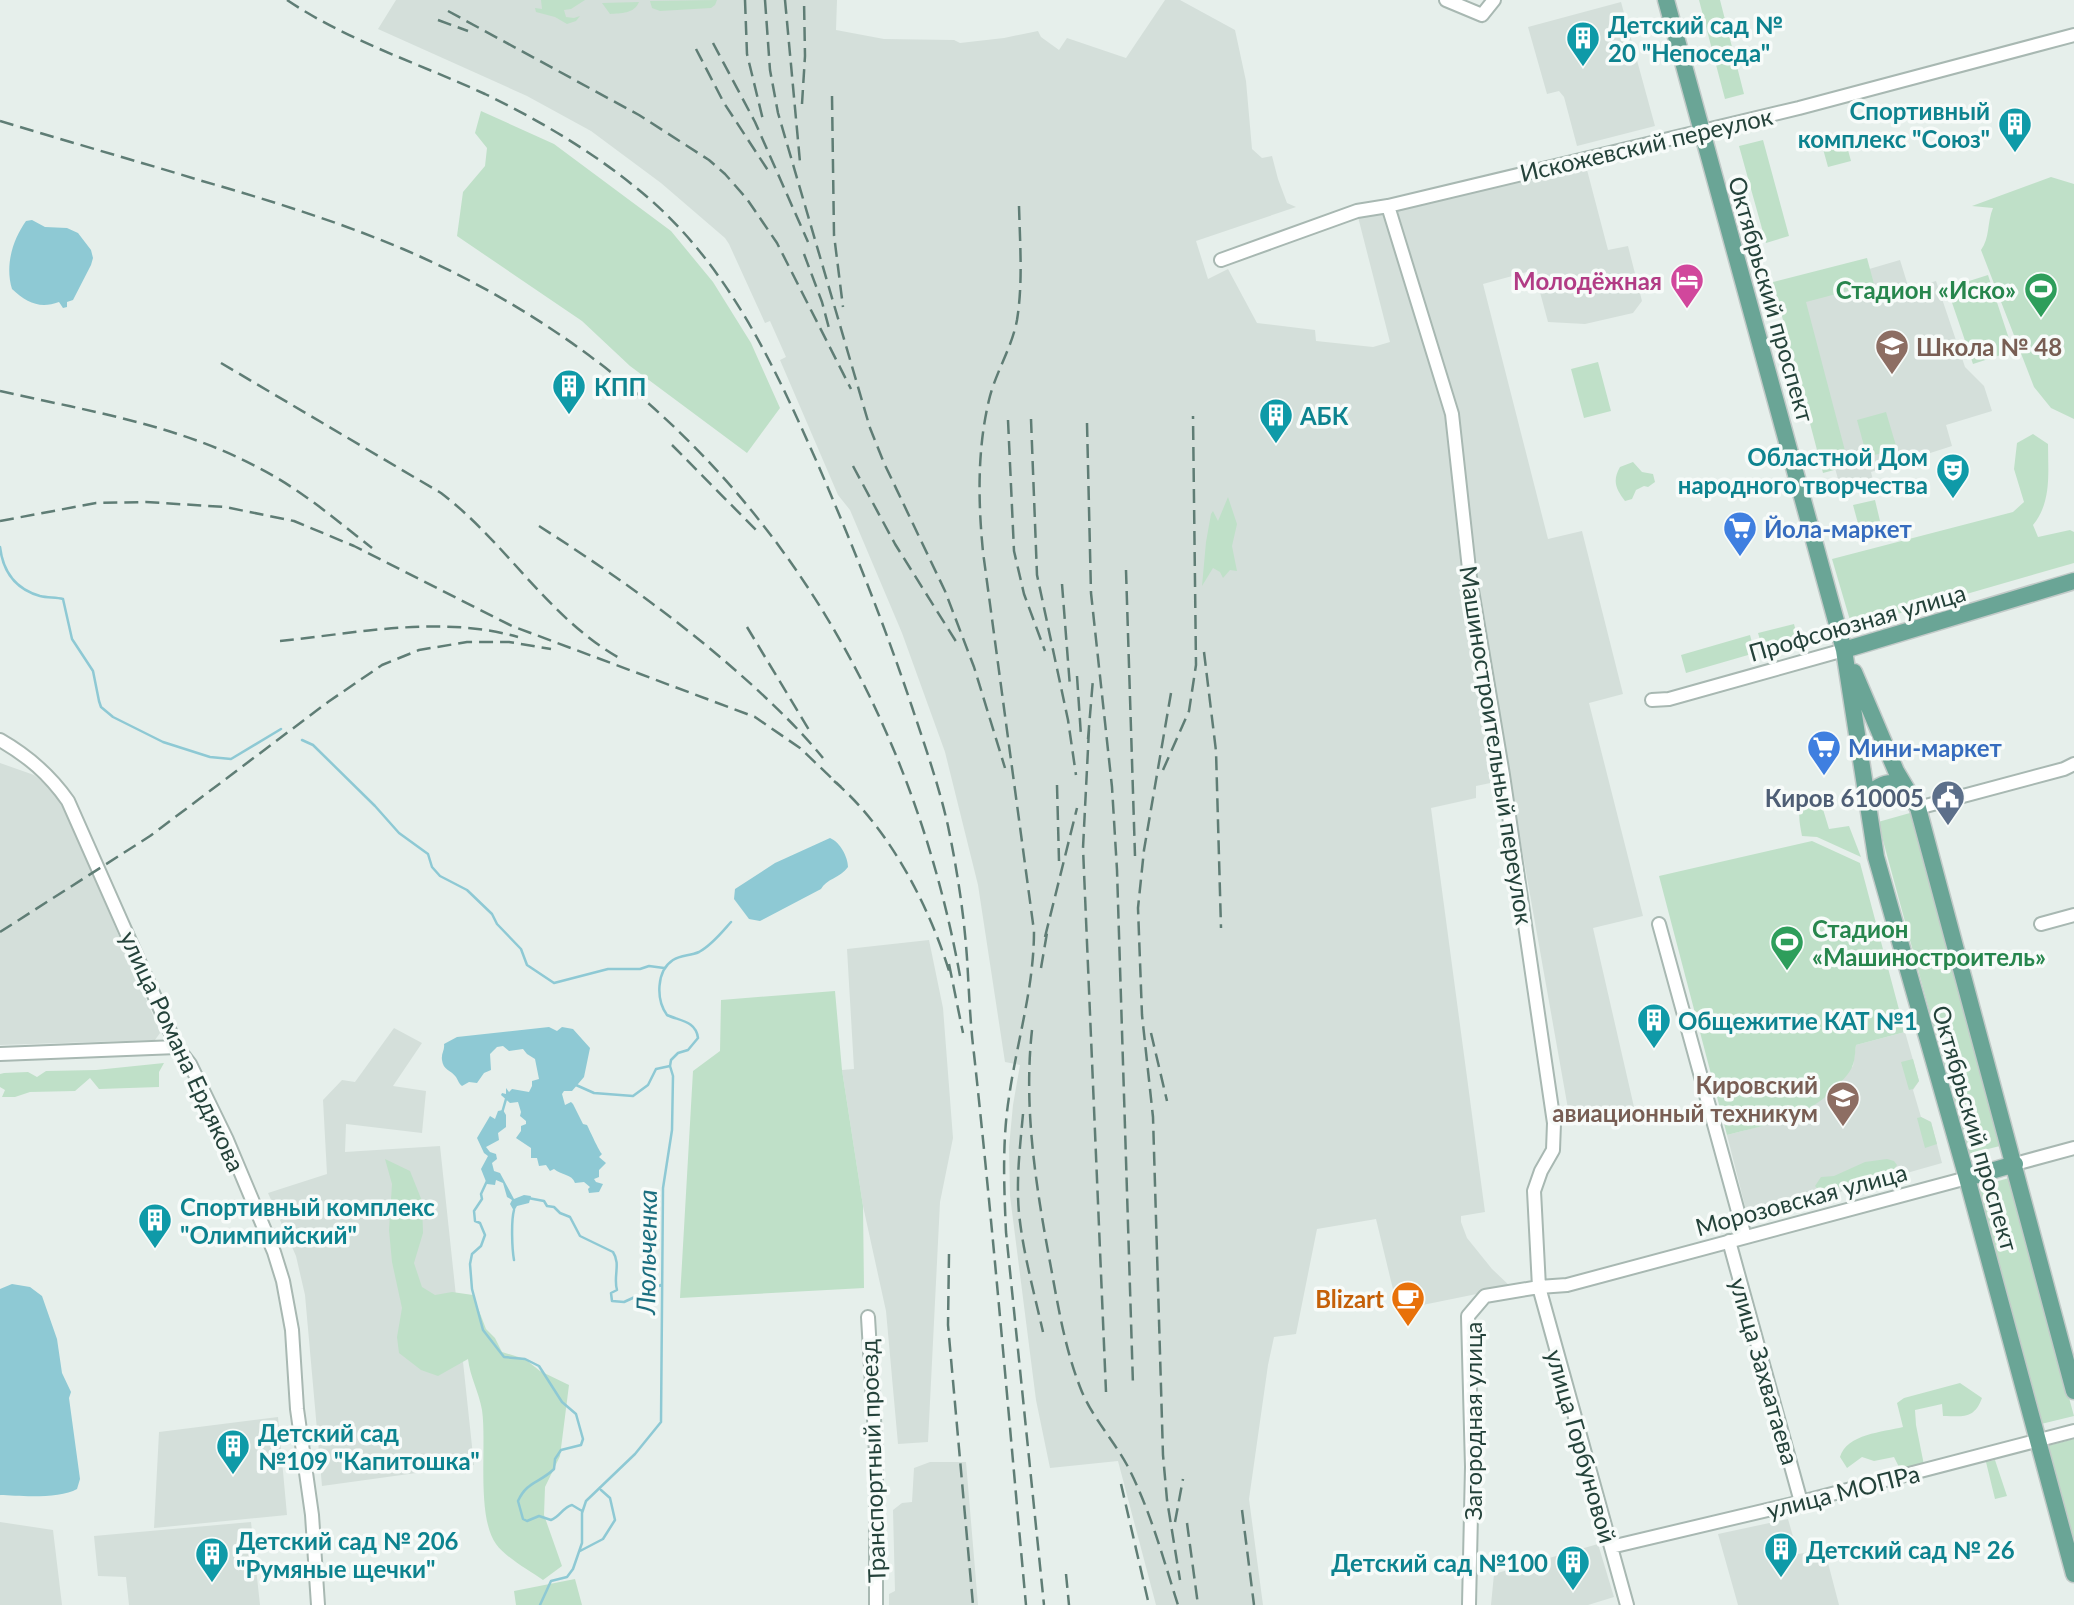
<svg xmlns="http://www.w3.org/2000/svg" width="2074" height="1605" font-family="Lato,sans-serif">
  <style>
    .built { fill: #d4dfda }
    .green { fill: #bfe0c8 }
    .water { fill: #8ec9d4 }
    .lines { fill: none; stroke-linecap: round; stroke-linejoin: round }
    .stream { stroke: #8ec9d4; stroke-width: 2.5 }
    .minor-casing { stroke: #a8b8b2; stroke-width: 16 }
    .major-casing { stroke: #c2cac8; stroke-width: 19 }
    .minor { stroke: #fff; stroke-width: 12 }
    .major { stroke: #6aa596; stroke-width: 16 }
    .rail { stroke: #5f7d75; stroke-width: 2.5; stroke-dasharray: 14 7; stroke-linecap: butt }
    .labels { text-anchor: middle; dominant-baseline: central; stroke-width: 7; stroke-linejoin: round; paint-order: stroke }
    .culture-label { font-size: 24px; font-weight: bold; fill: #0d838f; stroke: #f7fbf9; text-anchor: start }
    .street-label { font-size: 24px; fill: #24423a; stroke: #f7fbf9 }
    .hotel-label { font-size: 24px; font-weight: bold; fill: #b23c85; stroke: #f7fbf9; text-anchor: end }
    .leisure-label { font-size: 24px; font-weight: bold; fill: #27864d; stroke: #f7fbf9; text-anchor: end }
    .education-label { font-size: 24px; font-weight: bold; fill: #785e54; stroke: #f7fbf9; text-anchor: start }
    .shop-label { font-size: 24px; font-weight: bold; fill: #366cbe; stroke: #f7fbf9; text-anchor: start }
    .service-label { font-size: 24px; font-weight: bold; fill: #4e5e75; stroke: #f7fbf9; text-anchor: end }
    .food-label { font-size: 24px; font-weight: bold; fill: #c56008; stroke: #f7fbf9; text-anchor: end }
    .water-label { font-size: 26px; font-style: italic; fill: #1c6f80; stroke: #f7fbf9 }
  </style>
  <rect width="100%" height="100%" fill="#e6efeb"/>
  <path class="built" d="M396,0H837L836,30L884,39L954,40L960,43L1004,38L1038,31L1041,37L1059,50L1067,38L1126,58L1165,0H1180L1235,30L1246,81L1252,149L1262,158L1272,156L1278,179L1287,203L1296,207L1196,241L1208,279L1228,269L1257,323L1315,330L1316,341L1373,347L1390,342L1358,217L1586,166L1608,250L1628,246L1642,301L1633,313L1585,324L1548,322L1534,270L1483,284L1548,539L1582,531L1623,694L1589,703L1643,916L1593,928L1634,1107L1570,1120L1512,793L1500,781L1476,786V798L1431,808L1485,1212L1461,1216V1222L1467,1238L1492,1269L1511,1287L1398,1310L1376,1219L1317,1229L1296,1334L1274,1337L1268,1365L1249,1499L1263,1605H1156L1118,1461L1050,1468L1036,1400L1010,1196L1009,1147L1013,1105L1020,1065L1005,1062L978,885L945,752L902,633L850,510L838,495L780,360L786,357L770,321L765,323L729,244L725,238L661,183L591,131L527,96L378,29Z
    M1621,2L1655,126L1577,146L1564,97L1559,91L1547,94L1528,27Z
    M1900,260L1909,289L1936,281L1965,367L1984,386L1992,411L1946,425L1952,446L1871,472L1873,480L1841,490L1787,293Z
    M0,763L34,775L58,794L158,1027L160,1033L155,1040L0,1045Z
    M929,940L943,1008L953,1138L940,1202L928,1442L898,1444L886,1311L863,1206L842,1070L854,1069L847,949Z
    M394,1028L422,1043L393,1086L426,1091L422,1133L346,1124L345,1152L440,1146L474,1465L322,1486L305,1295L296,1256L268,1193L327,1174L323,1100L342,1080L355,1082Z
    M1905,1032L1919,1081L1913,1090L1921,1117L1931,1122L1942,1163L1748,1218L1727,1135L1789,1119L1853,1066L1856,1045Z
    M278,1417L287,1515L154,1528L159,1432Z
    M930,1462H966L978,1605H889V1594L895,1591L893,1510L902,1503L912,1502L914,1468Z
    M1788,1519L1798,1554L1817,1551L1827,1559L1839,1605H1738L1718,1534Z
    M0,1522L53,1530L62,1605H0Z
    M251,1522L260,1605H129L126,1577L98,1576L94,1536Z
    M1598,1544L1614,1597L1588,1605H1491L1494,1574Z"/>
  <path class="green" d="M541,0H585L571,9L564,10L566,17L574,18L580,16L576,21L567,24L555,17L536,12L535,8L542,9Z
    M717,0L715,5L711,8L660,11L652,8L650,1Z
    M1699,0H1720L1744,94L1725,99Z
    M639,2C634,14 621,13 610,14L602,3Z
    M481,111L554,144L671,231L713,282L751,343L780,408L747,453L630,366L582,321L457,236L463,192L485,166L487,148L475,133Z
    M1843,132L1851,161L1828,167L1820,138Z
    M1763,140L1789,236L1766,243L1739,146Z
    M2051,177L2074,184V419L2051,408L2034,387L1981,250C1990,238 1987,222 1993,208L1972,206Z
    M1867,258L1874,284L1806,302L1849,466L1823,473L1773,282Z
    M1988,275L2013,351L1973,364L1947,288Z
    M1598,362L1611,411L1584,418L1571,369Z
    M1886,412L1897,449L1867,457L1857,420Z
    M2033,434L2048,444C2048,472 2052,502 2033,525L2038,537L2070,530L2074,532V563L1852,627L1832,559L2013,512L2024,502L2014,469L2017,443Z
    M1633,462L1642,472L1653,474L1655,482L1648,487L1644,486L1636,490L1632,499L1625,501C1616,489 1612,481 1620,467Z
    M1228,497L1237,524L1232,546L1237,571L1230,570L1223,578L1220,572L1213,568L1202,586L1206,542L1211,514L1213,511L1218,521Z
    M1875,500L1880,521L1859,527L1853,505Z
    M1794,624L1799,643L1764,653L1758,633Z
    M1750,635L1755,653L1686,673L1681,655Z
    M1819,796L1829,829L1849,826L1861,857L1817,837L1802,836C1798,815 1795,802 1819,796Z
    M1910,813L2000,1146L1968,1154L1878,822Z
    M1812,841L1860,863L1905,1032L1856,1045C1855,1052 1855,1061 1852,1067C1849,1074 1841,1082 1835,1088C1806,1118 1767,1125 1727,1135L1659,876Z
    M835,991L842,1070L863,1206L864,1288L680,1298L693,1071L720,1051L721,1000Z
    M1913,1059L1919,1081L1913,1089L1909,1090L1901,1062Z
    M164,1063L159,1072V1087L99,1089L90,1078L75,1091L30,1092L15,1097H2L5,1090L0,1087V1074L4,1073L28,1072L37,1077L46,1071L96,1070Z
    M1921,1117L1931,1122L1937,1144L1925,1148L1917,1118Z
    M385,1159L410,1171L422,1201L423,1233L414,1263L422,1287L435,1295L452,1292L473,1295L486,1329L495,1338L502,1352L525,1359L540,1371L569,1385L560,1456L545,1487L544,1515L562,1566L543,1580C530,1571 505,1557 496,1544C476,1516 487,1444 482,1410C479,1392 470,1377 468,1359L438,1376L421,1370L399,1353L397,1337L402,1308L392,1262L389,1230L392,1184Z
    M1887,1159L1894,1161L1897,1165C1886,1183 1876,1178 1858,1182C1845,1185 1833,1189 1820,1192L1815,1186L1821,1177L1834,1176L1865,1162Z
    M2009,1178L2074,1416L2041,1424L1977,1187Z
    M1960,1383L1982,1398C1974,1420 1962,1416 1943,1416L1942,1404L1915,1410L1916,1425L1924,1465L1900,1469L1894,1457L1874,1461L1862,1457L1847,1468L1840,1457C1847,1434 1883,1432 1903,1427L1897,1403L1904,1398Z
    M2074,1439V1546L2047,1446Z
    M1995,1460L2007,1496L1995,1499L1986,1462Z
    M575,1579L582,1605H516L514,1591Z"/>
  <path class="water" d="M32,220L45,227L67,228L78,233L91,250L93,258L91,265L73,300L67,302V307L63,308L59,302C40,309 27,303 12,289C5,266 12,241 26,221Z
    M830,838C840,842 848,857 848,867C840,878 826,879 821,889L760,921L749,919L734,899L735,889L775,863Z
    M549,1027L557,1031L562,1027L573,1029L590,1048L584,1077L572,1091H564L562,1094L565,1105L571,1102L573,1104L583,1124L587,1125C590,1131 599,1151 602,1154L599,1157L606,1163L599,1170V1177L594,1179L596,1182L603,1184L599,1192L589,1193L588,1189L590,1187L584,1182L575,1183C572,1174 561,1175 554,1169L550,1171L546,1165L539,1166L537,1158H531V1148L516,1138L521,1131V1126L526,1124V1121L520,1116L521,1112L518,1102L510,1103L501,1095L502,1093L506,1094V1088L509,1092L512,1089L529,1092L532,1086V1081L539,1079L535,1059L527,1054L523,1049L509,1051L503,1046L497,1047L490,1054L491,1070L484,1073L477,1083L469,1082L462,1086C459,1084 458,1080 456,1077C451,1070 443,1070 442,1060C441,1053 445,1050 444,1044L457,1037Z
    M503,1110L506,1115V1127L498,1133L499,1140L486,1147L490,1152L496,1154L497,1159L492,1163L494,1171L500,1173L514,1199L524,1195L531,1196L529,1203L517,1206L514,1211L510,1204L512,1200L507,1197L503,1183L496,1180L495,1185L487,1184L481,1169L488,1156L484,1153L477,1138L490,1116L495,1119L498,1111Z
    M12,1284L30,1287L42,1296L57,1339L62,1373L71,1392L69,1398L80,1479L77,1489C60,1499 20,1496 0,1495V1289Z"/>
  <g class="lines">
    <path class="stream" d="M0,547C3,572 15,589 40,596C48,598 56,597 63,599L72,639L93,671L99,701L101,707L113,717L163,742L210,757L231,759L281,729
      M302,740L313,745L375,806L399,833L428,854L432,867L440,876L467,890L492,914L497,924L521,949L527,965L554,983L608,969H640L649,966L664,968
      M576,1085L594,1093L633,1096L648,1085L656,1069L670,1066
      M502,1113L506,1099
      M487,1181L481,1194L482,1199L474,1211L475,1221L480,1223L485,1235L481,1246L472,1254L470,1264L472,1289L483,1330L504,1357L525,1359L539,1366L562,1402L576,1414L583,1439L581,1445L561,1450L555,1459L554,1469C540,1483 527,1481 518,1501L523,1519L527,1521L539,1516L551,1520C560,1517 563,1507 572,1505L582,1511
      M528,1198L544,1201L547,1206L554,1207L560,1213L570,1217L580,1236L613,1252C621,1264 613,1277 617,1290L611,1293L612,1301L624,1302L661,1285
      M514,1210C511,1221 512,1249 514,1260
      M580,1551L603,1539L615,1520L610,1498L601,1490
      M540,1605L551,1581L567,1577L573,1569L582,1543V1513L586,1501L635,1454L661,1422L663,1188L672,1130L673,1076L670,1066L671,1060L678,1053L688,1050L698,1038C696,1021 680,1021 667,1015C656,1000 656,971 673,960C681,955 690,956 699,952C712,945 722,932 731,922"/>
    <g class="minor-casing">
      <path id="minor" d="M1446,0L1482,15L1494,0
        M1388,206L1452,414L1470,578L1503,775L1554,1123L1553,1150L1541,1171L1534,1191L1539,1287L1627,1605
        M1221,260L1357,211L1388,206L1799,108L2074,35
        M1652,700L1669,699L1844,650
        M0,740C28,756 49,774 68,801L177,1047L190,1064L227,1140L274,1252L283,1281L292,1330L297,1409L312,1515L318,1605
        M1918,808L2064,769L2074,764
        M1659,924L1745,1237
        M2041,924L2074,915
        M0,1054L177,1047
        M2015,1164L2074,1148
        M1729,1241L1801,1502
        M868,1317L876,1453V1605
        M1611,1547L1801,1502L2074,1431
        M1469,1605L1472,1467L1468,1316L1485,1296L1539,1287L1567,1285L1967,1178"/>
    </g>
    <g class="major-casing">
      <path id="major" d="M1666,0L1844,650L1876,857L1967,1178L2074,1574
        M1844,650L2074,581
        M1854,672L1896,771L1918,808L2074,1391
        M1866,798C1877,785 1889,779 1905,786
        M1967,1178L2015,1164"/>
    </g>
    <use href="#minor" class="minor"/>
    <use href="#major" class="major"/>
    <path class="rail" d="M287,0C348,41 418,63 485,94C545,123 603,158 653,202C733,274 776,370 819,467C853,546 885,626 912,707C925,746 939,786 948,826C957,869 964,914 967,958C969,990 970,1022 974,1054C994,1237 1009,1421 1026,1605
      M745,0L747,54L764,124
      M765,0L770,70L778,113L870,428L884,463L945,591L974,667L1005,768
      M785,0L800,162
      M448,11L639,115L709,160L725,174L747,199L777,243L851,389
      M438,20L468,31
      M713,43L755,122L808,242
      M696,49L724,103L771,175
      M832,96L834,235L843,307
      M802,104L805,56L804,0
      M0,121C66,141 133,160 199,180C268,200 337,221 403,249C711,381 901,652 960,976
      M1019,206C1020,244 1023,283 1017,320C1012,347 997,370 990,396C977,447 978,501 983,552L1034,931C1034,988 1017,1041 1009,1097C1002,1142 1004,1187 1006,1232L1044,1605
      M804,254L822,302L830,332
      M221,363L441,493C507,543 549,620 623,660
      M0,391C88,411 179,425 259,468C300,489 335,519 372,548
      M1031,419L1037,575L1068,720L1076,775
      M1008,420L1014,551L1024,594L1045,651
      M1087,423L1091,593L1112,787L1117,870L1133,1385
      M672,445L759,533
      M853,466L895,544L957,643
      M0,521L96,503L146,502L225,507L294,521L354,546L512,626L755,717L800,748L841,787
      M539,526C614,574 686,625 752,685C777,708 801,731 823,758
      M1126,570L1135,856
      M1062,584L1070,687
      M747,627L809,730
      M280,641C358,633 441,615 518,637
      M1204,652L1216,751L1221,928
      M1077,676L1081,736
      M1171,693L1144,850L1138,908L1142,1015L1153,1117L1163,1455L1167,1500L1180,1580
      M1089,729L1083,848L1106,1392
      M1088,739L1093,679
      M1163,770L1189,711L1196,665L1193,416
      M834,781C889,828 929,905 950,974
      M1057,785L1059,861
      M0,932L150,836L328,702L382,665L419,650L467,642H509L551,649
      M1045,937L1077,808
      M949,964L963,1033
      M1041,968L1048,927
      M1032,1030C1023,1111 1037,1193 1052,1273C1059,1312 1066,1351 1080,1387C1091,1416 1112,1438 1127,1465C1150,1509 1163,1558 1178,1605
      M1151,1033L1167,1101
      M1023,1114C1020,1147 1016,1180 1019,1213C1023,1253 1034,1292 1043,1332
      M949,1254L948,1325L973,1605
      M1121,1484L1149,1605
      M1242,1510L1254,1605
      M1175,1522L1183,1479
      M1187,1523L1198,1605
      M1066,1574L1069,1605"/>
  </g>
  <defs>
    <g id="building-pin" transform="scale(1.75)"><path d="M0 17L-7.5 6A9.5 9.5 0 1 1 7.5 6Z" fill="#0f9aa8" stroke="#f7fbf9"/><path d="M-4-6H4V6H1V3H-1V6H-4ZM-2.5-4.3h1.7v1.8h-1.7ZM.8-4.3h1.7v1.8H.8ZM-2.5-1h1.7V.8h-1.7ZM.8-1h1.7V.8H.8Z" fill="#fff"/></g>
    <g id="hotel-pin" transform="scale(1.75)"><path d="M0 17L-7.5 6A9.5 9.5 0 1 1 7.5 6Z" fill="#d1479c" stroke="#f7fbf9"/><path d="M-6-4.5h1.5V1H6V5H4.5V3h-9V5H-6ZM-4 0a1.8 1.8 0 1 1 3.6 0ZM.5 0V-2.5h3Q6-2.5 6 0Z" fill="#fff"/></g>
    <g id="stadium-pin" transform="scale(1.75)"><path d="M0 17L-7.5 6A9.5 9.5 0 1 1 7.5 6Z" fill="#2e9e5b" stroke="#f7fbf9"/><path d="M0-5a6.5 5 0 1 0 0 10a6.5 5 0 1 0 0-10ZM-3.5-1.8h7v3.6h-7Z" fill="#fff"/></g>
    <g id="school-pin" transform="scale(1.75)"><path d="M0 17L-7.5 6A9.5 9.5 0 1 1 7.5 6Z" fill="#8d6e63" stroke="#f7fbf9"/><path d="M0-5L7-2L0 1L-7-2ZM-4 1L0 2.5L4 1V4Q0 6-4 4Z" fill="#fff"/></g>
    <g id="theatre-pin" transform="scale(1.75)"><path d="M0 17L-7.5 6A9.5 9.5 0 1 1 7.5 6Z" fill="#0f9aa8" stroke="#f7fbf9"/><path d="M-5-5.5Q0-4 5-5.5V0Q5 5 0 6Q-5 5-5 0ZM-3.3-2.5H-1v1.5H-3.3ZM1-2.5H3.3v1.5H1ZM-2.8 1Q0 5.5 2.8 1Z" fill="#fff"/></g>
    <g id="supermarket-pin" transform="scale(1.75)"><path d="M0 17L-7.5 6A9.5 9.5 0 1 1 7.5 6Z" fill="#3f7fe0" stroke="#f7fbf9"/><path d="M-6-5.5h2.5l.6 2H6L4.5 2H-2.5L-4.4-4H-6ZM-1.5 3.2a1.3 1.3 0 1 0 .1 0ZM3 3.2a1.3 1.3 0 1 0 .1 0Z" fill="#fff"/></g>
    <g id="civic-pin" transform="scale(1.75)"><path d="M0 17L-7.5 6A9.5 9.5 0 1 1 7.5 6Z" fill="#5c6f8a" stroke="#f7fbf9"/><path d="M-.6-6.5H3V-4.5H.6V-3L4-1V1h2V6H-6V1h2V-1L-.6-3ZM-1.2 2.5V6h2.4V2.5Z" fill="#fff"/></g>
    <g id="university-pin" transform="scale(1.75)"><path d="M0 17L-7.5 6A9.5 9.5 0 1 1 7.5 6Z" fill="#8d6e63" stroke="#f7fbf9"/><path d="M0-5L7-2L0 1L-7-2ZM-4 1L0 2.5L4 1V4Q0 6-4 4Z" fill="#fff"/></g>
    <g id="cafe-pin" transform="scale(1.75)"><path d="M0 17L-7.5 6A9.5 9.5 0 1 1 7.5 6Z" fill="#e8710a" stroke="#f7fbf9"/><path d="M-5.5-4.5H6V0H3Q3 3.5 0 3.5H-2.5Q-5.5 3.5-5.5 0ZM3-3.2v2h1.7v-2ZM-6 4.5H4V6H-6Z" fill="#fff"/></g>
  </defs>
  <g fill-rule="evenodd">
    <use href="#building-pin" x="1583" y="38"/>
    <use href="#building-pin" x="2015" y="124"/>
    <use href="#hotel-pin" x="1687" y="280"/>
    <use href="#stadium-pin" x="2041" y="289"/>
    <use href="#school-pin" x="1892" y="346"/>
    <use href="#building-pin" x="569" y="386"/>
    <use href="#building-pin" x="1276" y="415"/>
    <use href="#theatre-pin" x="1953" y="470"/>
    <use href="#supermarket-pin" x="1740" y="528"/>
    <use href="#supermarket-pin" x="1824" y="747"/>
    <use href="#civic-pin" x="1948" y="797"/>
    <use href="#stadium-pin" x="1787" y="942"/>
    <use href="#building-pin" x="1654" y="1020"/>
    <use href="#university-pin" x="1843" y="1098"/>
    <use href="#building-pin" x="155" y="1220"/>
    <use href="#cafe-pin" x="1408" y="1298"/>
    <use href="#building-pin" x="233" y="1446"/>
    <use href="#building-pin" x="1781" y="1549"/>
    <use href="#building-pin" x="212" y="1554"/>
    <use href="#building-pin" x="1573" y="1562"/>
  </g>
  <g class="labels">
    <g class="culture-label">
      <text x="1608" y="24">Детский сад №<tspan x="1608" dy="28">20 "Непоседа"</tspan></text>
      <text x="1990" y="110" text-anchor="end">Спортивный<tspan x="1990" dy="28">комплекс "Союз"</tspan></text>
      <text x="594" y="386">КПП</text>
      <text x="1300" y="415">АБК</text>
      <text x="1928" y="456" text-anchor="end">Областной Дом<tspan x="1928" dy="28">народного творчества</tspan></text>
      <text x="1678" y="1020">Общежитие КАТ №1</text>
      <text x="180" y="1206">Спортивный комплекс<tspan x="180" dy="28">"Олимпийский"</tspan></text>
      <text x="258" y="1432">Детский сад<tspan x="258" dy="28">№109 "Капитошка"</tspan></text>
      <text x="236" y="1540">Детский сад № 206<tspan x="236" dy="28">"Румяные щечки"</tspan></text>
      <text x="1806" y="1549">Детский сад № 26</text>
      <text x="1548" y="1562" text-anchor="end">Детский сад №100</text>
    </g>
    <g class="street-label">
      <text transform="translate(1646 144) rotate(-13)">Искожевский переулок</text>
      <text transform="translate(1772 299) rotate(74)">Октябрьский проспект</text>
      <text transform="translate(1857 622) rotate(-16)">Профсоюзная улица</text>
      <text transform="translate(1497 745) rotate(81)">Машиностроительный переулок</text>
      <text transform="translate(183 1051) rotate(65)">улица Романа Ердякова</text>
      <text transform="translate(1976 1128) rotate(74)">Октябрьский проспект</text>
      <text transform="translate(1801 1199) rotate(-15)">Морозовская улица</text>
      <text transform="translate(1765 1371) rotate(74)">улица Захватаева</text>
      <text transform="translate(1472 1421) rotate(-90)">Загородная улица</text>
      <text transform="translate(1582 1446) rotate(74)">улица Горбуновой</text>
      <text transform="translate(872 1461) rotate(-92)">Транспортный проезд</text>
      <text transform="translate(1843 1491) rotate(-14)">улица МОПРа</text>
    </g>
    <g class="hotel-label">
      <text x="1662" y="280">Молодёжная</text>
    </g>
    <g class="leisure-label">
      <text x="2016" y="289">Стадион «Иско»</text>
      <text x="1812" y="928" text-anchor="start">Стадион<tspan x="1812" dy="28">«Машиностроитель»</tspan></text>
    </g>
    <g class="education-label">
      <text x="1916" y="346">Школа № 48</text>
      <text x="1818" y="1084" text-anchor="end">Кировский<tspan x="1818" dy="28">авиационный техникум</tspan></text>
    </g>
    <g class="shop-label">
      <text x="1764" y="528">Йола-маркет</text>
      <text x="1848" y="747">Мини-маркет</text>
    </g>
    <g class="service-label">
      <text x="1924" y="797">Киров 610005</text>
    </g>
    <g class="food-label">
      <text x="1384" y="1298">Blizart</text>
    </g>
    <g class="water-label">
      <text transform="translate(646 1252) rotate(-89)">Люльченка</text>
    </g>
  </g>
</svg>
